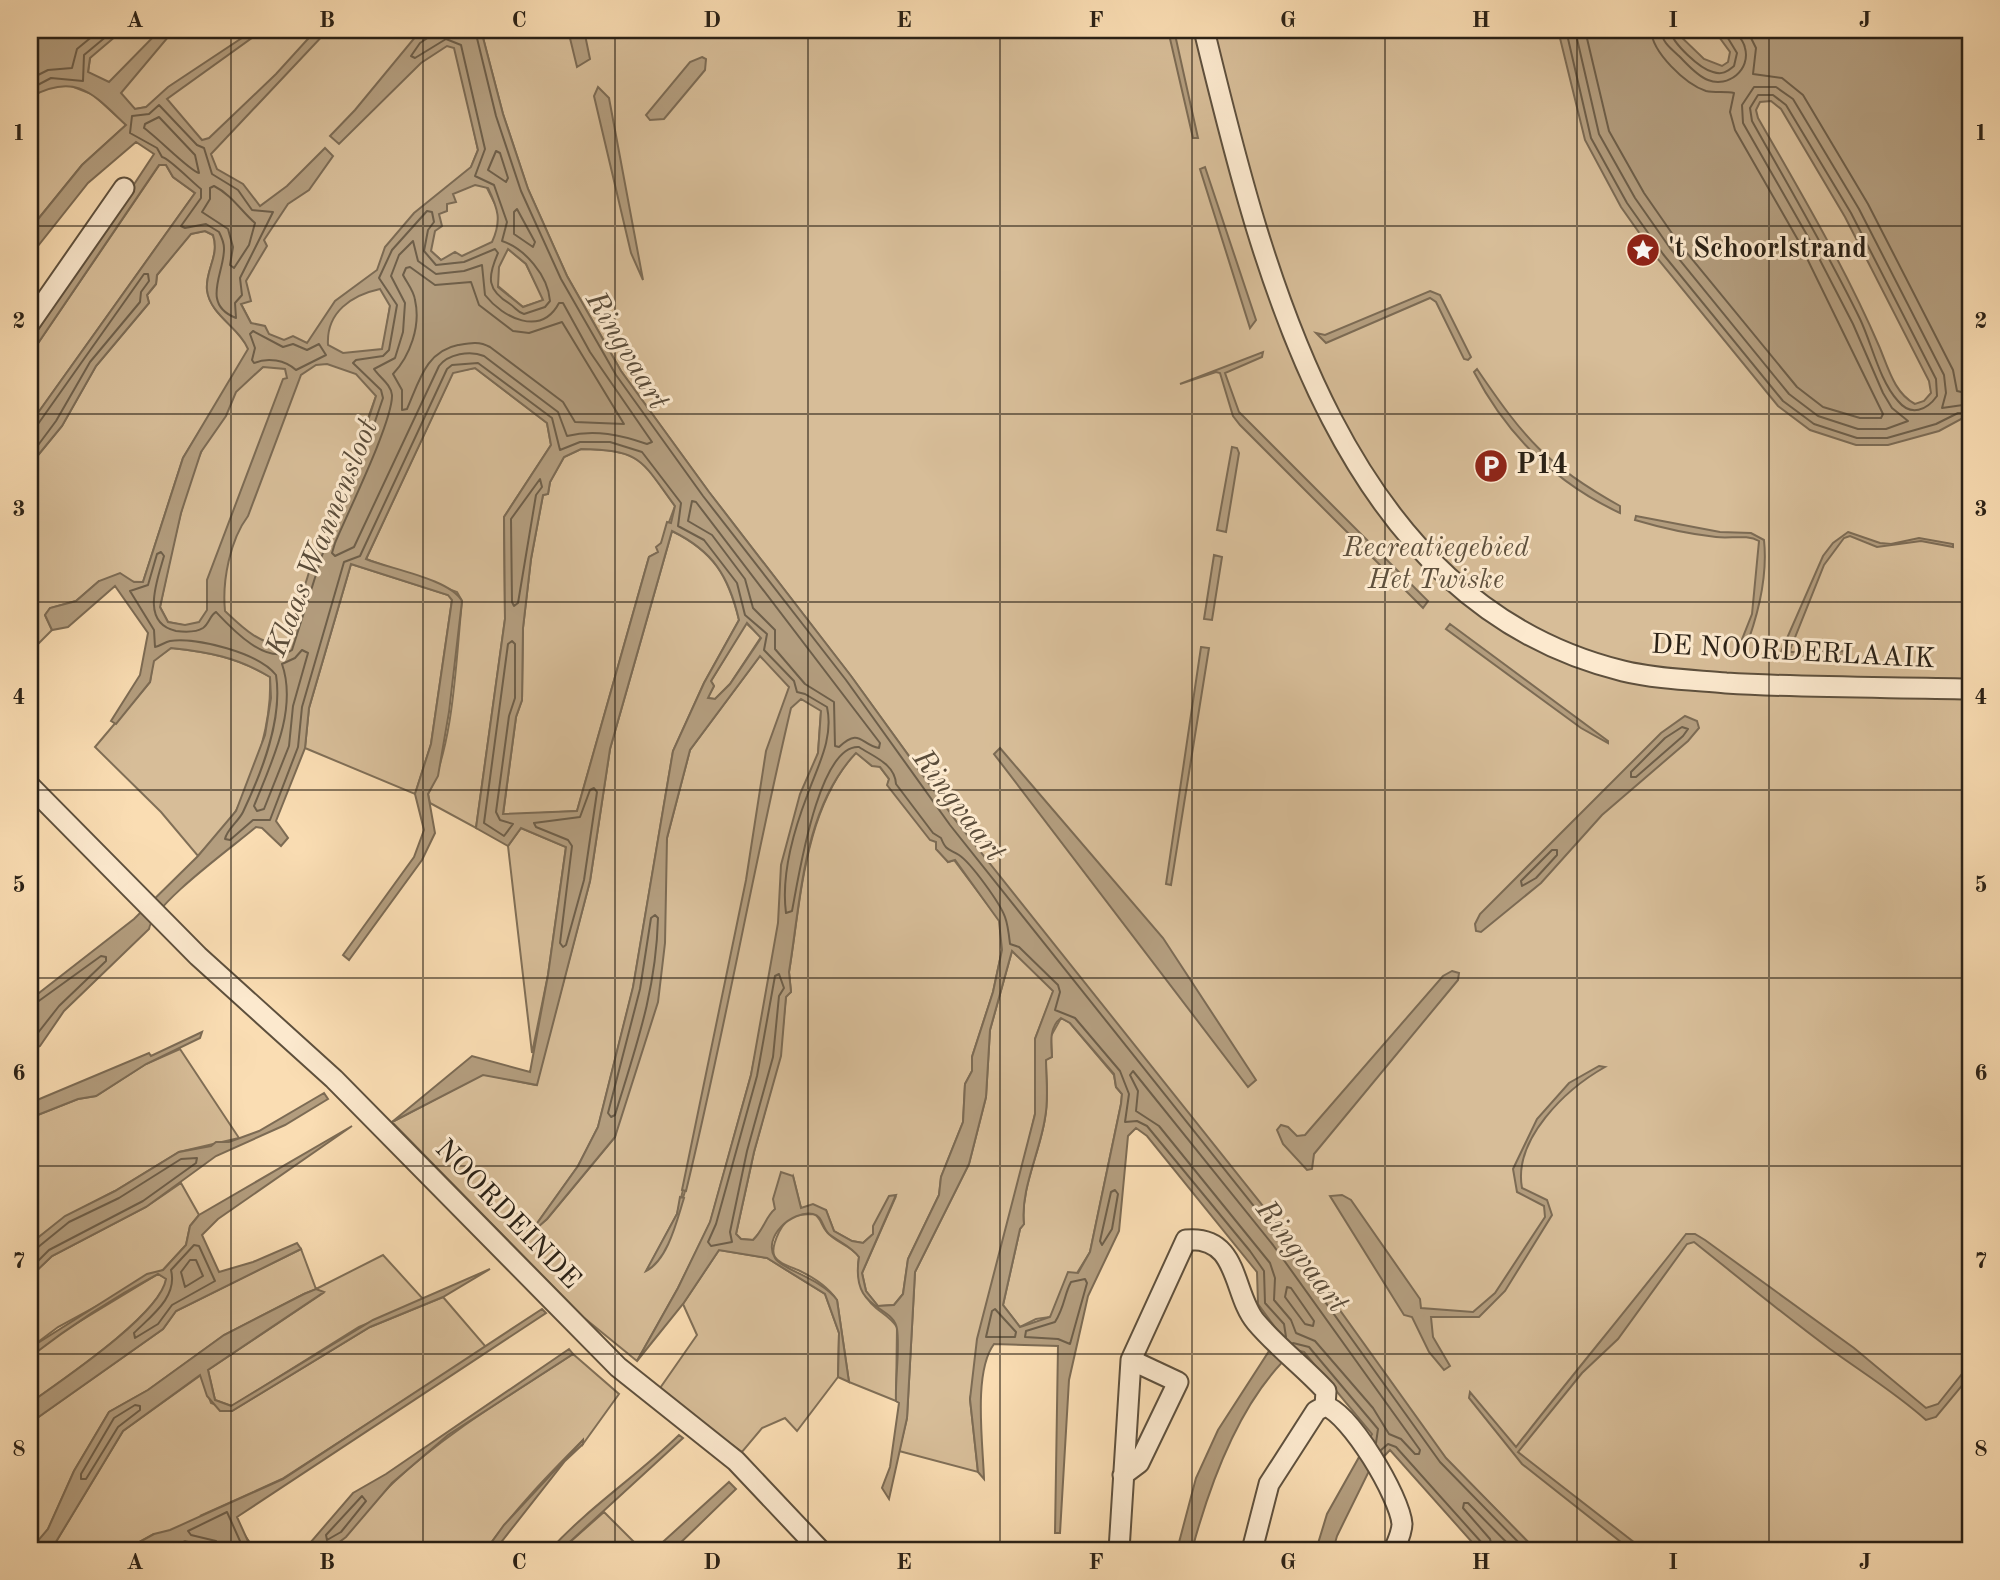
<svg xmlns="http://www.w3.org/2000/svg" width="2000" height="1580" font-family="'Old Standard TT',serif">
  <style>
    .green { fill: #d7bd98; stroke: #806f57; stroke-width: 2; fill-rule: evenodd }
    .water { fill: #b39d7e; stroke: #7c6b54; stroke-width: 2; fill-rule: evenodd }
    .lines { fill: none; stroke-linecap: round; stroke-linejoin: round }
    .shore { stroke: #6e5f4a; stroke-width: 2 }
    .minor-casing { stroke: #5e503d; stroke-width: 23 }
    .minor { stroke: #fce9ce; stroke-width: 19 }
    .grid { fill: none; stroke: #2a2116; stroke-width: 2; stroke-opacity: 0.55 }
    .labels { text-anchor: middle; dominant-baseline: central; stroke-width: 6; stroke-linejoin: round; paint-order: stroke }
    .poi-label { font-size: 28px; font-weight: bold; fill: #2a2116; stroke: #fce9ce; text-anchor: start }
    .park-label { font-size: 28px; font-style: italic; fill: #5e503d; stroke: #fce9ce }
    .street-label { font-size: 28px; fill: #2a2116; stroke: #fce9ce }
    .water-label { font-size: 30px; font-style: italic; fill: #5a4c3a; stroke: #fce9ce }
    .neatline { fill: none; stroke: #2a2116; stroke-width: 2.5 }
    .grid-label { font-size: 23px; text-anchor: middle; font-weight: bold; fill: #2a2116 }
  </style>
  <rect width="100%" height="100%" fill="#faddb3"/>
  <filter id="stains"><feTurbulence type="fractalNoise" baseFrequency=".00286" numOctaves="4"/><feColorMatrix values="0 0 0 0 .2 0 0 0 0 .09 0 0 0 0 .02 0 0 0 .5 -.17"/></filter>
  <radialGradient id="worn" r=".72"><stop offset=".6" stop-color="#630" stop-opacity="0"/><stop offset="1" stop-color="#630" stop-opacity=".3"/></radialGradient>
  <path class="green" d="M115,30H452L478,150L471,167L487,188L496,206L508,249L526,264L544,300L523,307L462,256L441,260L431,251L390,306L376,396L286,646L168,622L160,607C175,535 189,452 235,392C243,383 254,375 263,367L251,323L241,304L256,204L146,107L135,109L88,72L90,58Z
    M481,30H1970V1550H1536L1446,1459L1372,1358L956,821L851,676L709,492L621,371L567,276L528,189L503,114Z
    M66,84L94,95L126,125L82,165L30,229V97L52,85Z
    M160,164L166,165L173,177L195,193L30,424V355Z
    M205,231L213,235C220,256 205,270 207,290C210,315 239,327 249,349L245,358L183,458L143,582L99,581L76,601L50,608L45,615L52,630L30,652V465L62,426L96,366L149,303L147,295L156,284L157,275L190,234Z
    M475,368L547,423L551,445L504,517L505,619L476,828L430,803L428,794C454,746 456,657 462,601L457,592L366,559L453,372Z
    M581,449C642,450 641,459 675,506L658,552L649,557L577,811L503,815L516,717L522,700L523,628L531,559L543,495L548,494L550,482L564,457Z
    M672,531C713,551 728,575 739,620L704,683L673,751L633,988L598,1127L578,1166L530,1233L547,1219L615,1137L667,838L690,750L760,656L821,710L818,753L751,1075L710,1223L678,1288L637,1361L583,1317L392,1122L483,1074L536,1085L590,881L610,749ZM687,1174L689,1176C680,1212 671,1241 647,1270L677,1214Z
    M351,564L448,595L452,600L431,744L415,794L305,748L309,708Z
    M746,623L761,637L730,684L715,699L707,698L714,686L711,681Z
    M171,648C208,652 237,657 270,677C272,721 257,769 237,809C228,826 211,841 198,856L161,812L95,747L150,682L153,661Z
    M856,752L872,766H879L889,779L888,785L936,842L948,862L954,860L1000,921L1002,950L993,992L972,1057V1071L965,1084L963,1122L941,1177L939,1195L908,1259L903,1294L894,1305L878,1306L866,1291L862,1273L896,1196L873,1234L863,1243L852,1241L834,1231L826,1210L801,1208L793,1176C781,1198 769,1224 753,1240L741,1239L736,1234L754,1152L780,1056L786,996L791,992L789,972C801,899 804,810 856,752Z
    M521,828L566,847L548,975L532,1053L508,846Z
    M1012,951L1054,990L1035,1039V1114L970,1399L978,1472L899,1451L907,1418L915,1272L969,1164L986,1097L990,1030Z
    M1061,1018L1070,1023L1114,1075L1116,1087L1122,1094L1121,1104L1090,1252L1050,1317L1036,1319L1020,1327L1003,1305L1020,1229L1024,1224C1020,1190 1040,1152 1045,1118C1049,1098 1046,1080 1046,1059L1052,1057L1051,1036Z
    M180,1049L239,1138L179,1152L115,1191L65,1217L30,1244V1118L78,1099L96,1096L146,1064Z
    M181,1183L199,1215L190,1226L186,1245L163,1270L58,1327L30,1348V1277L52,1256L146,1207Z
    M814,1214C822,1219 821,1226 827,1232C836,1243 851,1245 859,1257C856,1275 861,1296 876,1308C885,1315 891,1318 897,1327L896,1401L849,1382L837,1300C828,1287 813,1277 798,1270C776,1261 766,1259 779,1232C788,1215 796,1214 814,1214Z
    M301,1249L316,1289L383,1255L424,1300L359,1327L232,1406L215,1400L208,1370L323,1293L316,1289L304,1294L224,1335L148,1390L109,1412L74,1471L48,1529L41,1540L30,1547V1423L163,1329L176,1311Z
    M719,1250L767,1258L825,1294L839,1333L838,1377L797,1431L785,1418L762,1428L742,1452L658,1391L697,1335L683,1304Z
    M158,1274L167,1279C159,1315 62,1380 30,1403V1357L59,1334Z
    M443,1297L486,1347L282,1479L200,1516L226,1508L255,1550H128L154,1534L125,1550H51L123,1431L201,1375L211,1403L232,1411L370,1327Z
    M573,1354L619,1394L583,1444V1440C548,1475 514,1510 486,1550H329C354,1531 371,1503 395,1481C448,1431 513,1394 573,1354Z
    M604,1512L637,1545L632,1550H561Z"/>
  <path class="water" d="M123,30L90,58L88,72L109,82L160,30H174L121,93L135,109L146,107L168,87L254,30H263L167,99L202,140L209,138L276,74L316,30H328L211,154L217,169L243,184L260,206L287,186L325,148L333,156L309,190L288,204L264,240L267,246L246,281L251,301L241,304L251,323L265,326L269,334L284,340L293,336L307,343L335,301L377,270L385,247L414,213L471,167L478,150L454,48L447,46L421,63L339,144L330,136L355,110L416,36L429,30H481L503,114L528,189L567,276L621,371L709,492L851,676L956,821L1286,1235L1446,1458L1536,1550H1479L1390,1450L1368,1473L1337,1536L1333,1550H1316L1327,1514L1372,1434L1304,1352L1295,1350C1241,1397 1210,1483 1192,1550H1177L1196,1478L1218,1430L1280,1334L1258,1304L1257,1272L1147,1136L1136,1128L1128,1136L1119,1231L1088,1296L1069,1380L1060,1533H1055L1058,1346L994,1344C973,1372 983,1444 984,1479L978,1472L970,1399L977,1339L1035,1114V1039L1053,991L1012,951L990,1030L986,1097L969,1164L915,1272L907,1418L889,1499L882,1488L890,1467L899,1403L896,1401C895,1379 900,1349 897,1329C893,1304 850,1312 859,1257C851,1246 839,1242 829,1234C822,1228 823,1216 813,1214C792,1210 762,1237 775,1258C782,1270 821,1278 837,1300L849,1382L838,1377L839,1333L825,1294L767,1258L719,1250L683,1304L637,1361L678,1288L710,1222L751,1075L778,923L781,865L800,794L818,753L821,711L801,699L791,708C753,868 725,1031 686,1191L682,1190L746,880L766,751L789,687L760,656L690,750L667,838L665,943L658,1002L615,1137L547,1219L528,1236L578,1166L598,1127L633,987L673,751L704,683L739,620C729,576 713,551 672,531L610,749L590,881L537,1085L483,1075L392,1122L472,1056L530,1072L548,975L566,847L521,828L508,846L476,828L505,619L504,517L551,445L547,423L475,368L453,373L366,559C390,569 450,579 462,601L449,712L438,776L428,794L435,833L422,860L349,960L343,955L414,857L424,830L415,794L431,744L452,600L448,595L351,564L309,708L305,748L276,821L288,838L281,846L262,828L256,827C234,846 153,904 149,929L64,1011L40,1046L30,1051V1000L134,919L198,856L236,811L265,735L271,698L270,677C237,657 208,652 171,648L154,661L150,682L116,724L111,721L140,675L148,633L115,586L68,627L52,630L45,615L50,608L76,601L99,581L120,573L134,582H143L183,458L248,349C239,327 210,315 207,290C205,270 220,256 213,235L205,231L191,234L157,275L156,284L147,295L149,303L96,366L62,426L30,465V424L195,193L173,177L166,165H159L30,355V342L154,154L136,142L88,183L30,256V229L82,165L126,125C92,93 76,72 30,97V43L41,30ZM475,185L488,188C498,209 502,220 492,242L462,256L455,252L441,260L431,251L435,231L442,226L439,214L447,211V204L456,202L453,194ZM508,249L526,264L543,300L523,307L498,287L499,267ZM380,289L390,306L382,349L343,353L328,345C326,312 352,295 380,289ZM327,364L356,374L376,396L361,442L320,537L286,646C259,644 244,629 225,611C222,581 230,540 248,516L301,375L316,365ZM263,367L285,369L287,378L283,379L207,580V610L199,622L185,625L168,622L160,607L181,513L201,452L226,416L236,392ZM581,449C642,450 641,460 675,506L671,523L667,522L661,543L656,547L658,552L649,557L577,811L503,814L516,717L522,700L523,628L531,559L543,495L548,494L550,482L564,457ZM747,623L761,638L730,684L715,699L708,698L714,686L711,681ZM856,753L872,766L880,767L889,779L887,785L930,840L936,842V849L948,862L955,860L999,921L1002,950L993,992L972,1057V1071L965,1084L963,1122L941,1177L939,1195L908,1259L903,1294L894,1305L878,1306L866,1291L862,1273L896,1195L889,1196L873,1226V1234L863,1243L852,1241L834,1231L826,1210L813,1204L801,1208L793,1176L781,1172L773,1199L775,1209C766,1216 764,1229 753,1240L741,1239L736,1234L754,1152L781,1056L786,997L791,992L789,972C801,899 803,809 856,753ZM1061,1018L1070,1023L1114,1074L1116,1087L1122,1094L1121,1104L1090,1252L1078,1273L1068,1272L1050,1317L1020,1327L1003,1305L1020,1229L1024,1224C1020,1190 1040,1152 1045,1118C1049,1098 1046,1080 1046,1060L1052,1057C1051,1043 1049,1027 1061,1018Z
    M568,30H584L590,59L577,67Z
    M1168,30H1174L1198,138H1193Z
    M1558,30H1674L1704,59L1722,66L1728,62L1730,52L1714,30H1970V420L1961,419L1939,431L1888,445H1856L1810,430L1778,406L1657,258L1621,207L1585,140ZM1771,101L1781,109L1845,217L1929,381L1931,393L1924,401L1915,404C1894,393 1888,367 1879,346C1845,267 1801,193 1758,118L1756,110L1760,102Z
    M702,57L706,59L705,70L664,119L650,120L646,115L690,62Z
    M598,87L609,98L643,280L631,253L594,96Z
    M1205,167L1256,320L1250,328L1200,169Z
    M1430,291L1440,295L1471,357L1468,360L1464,359L1436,302L1430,298L1326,343L1316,333L1325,335Z
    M1263,352L1262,357L1225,373L1239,412L1428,601L1423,608L1240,425L1233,416L1220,373L1216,372L1180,384Z
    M1477,369C1524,438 1546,465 1620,506V513C1555,483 1507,435 1474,372Z
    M1232,447L1237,448L1239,453L1226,532L1217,530Z
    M1636,516L1720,532L1751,533L1764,540C1768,578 1758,616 1744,652L1739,651V647L1752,614L1759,541C1747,534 1730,539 1716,537C1688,534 1662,528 1635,520Z
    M1848,532L1880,543L1891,544L1919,538L1953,544V547L1921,541L1877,547L1850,536L1844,538L1824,565L1790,650L1791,652L1845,651L1846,654L1844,657L1787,658L1777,661L1823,556L1833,543Z
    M1214,555L1222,557L1212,620L1204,619Z
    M1450,624L1608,741V743L1581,728L1446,629Z
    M1201,647L1209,648L1171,885L1166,884Z
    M1685,716L1697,721L1699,728L1688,741L1602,815L1541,883L1481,932L1476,931L1475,924L1480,914L1661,733Z
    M1000,748L1163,938L1256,1080L1248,1087L994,754Z
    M1452,971L1459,973L1458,980L1314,1154L1312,1169L1307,1170L1283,1144L1277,1130L1281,1125L1288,1127L1297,1136L1305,1135L1443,976Z
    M202,1032L200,1038L146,1064L96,1096L78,1099L30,1118V1103L149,1053L151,1056Z
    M1599,1066L1605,1067C1566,1089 1513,1139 1522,1188L1547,1200L1552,1215L1505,1291L1479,1317H1431L1433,1337L1450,1366L1444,1370L1429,1352L1412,1317L1404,1315L1330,1196L1342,1195L1351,1200L1420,1299L1421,1308L1473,1312L1495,1293L1545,1217L1544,1206L1517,1192L1513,1169L1537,1119L1569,1083Z
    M324,1093L328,1099L285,1125L216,1156L146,1207L52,1256L30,1277V1244L65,1216L115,1191L179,1152L211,1146L216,1142H229L259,1131Z
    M352,1126L218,1219L202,1235L219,1272L253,1262L297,1243L301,1249L176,1311L163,1329L30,1423V1403C62,1380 160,1315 166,1279L158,1274C113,1298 70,1326 30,1357V1348L147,1274L163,1270L186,1245L190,1226L199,1215Z
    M680,1197L684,1198C677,1220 668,1260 646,1271L677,1214Z
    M1686,1234H1695L1705,1240L1854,1348L1926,1408L1938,1404L1966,1369L1970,1368V1381L1964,1383L1936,1417L1926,1420C1896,1393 1863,1373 1830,1349C1784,1315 1739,1278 1694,1242L1687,1244L1618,1339L1582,1373L1518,1452L1644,1550H1631L1522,1464L1469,1398L1470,1392L1516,1447C1572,1375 1630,1306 1686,1234Z
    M490,1269L443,1297L370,1327L232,1411H220L207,1396L200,1375L123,1431L51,1550H30L48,1529L74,1471L109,1412L148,1390L224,1335L304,1294L316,1289L324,1292L208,1370L215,1400L231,1406L373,1320Z
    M542,1309L546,1313L237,1517L252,1550H216L185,1541L167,1550H125L154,1534L170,1530L283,1479Z
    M569,1349L573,1354L448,1435L392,1483L346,1537L329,1550H304L353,1493L386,1474Z
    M679,1435L683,1438L561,1550H550C589,1507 637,1476 679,1435Z
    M583,1440V1444L565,1461L495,1550H486L504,1525Z
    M729,1482L736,1489L673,1550H654Z"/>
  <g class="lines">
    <path class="shore" d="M430,30L429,37L420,43L411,56L415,58L446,39L461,45L485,149L475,176L494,185L507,222L502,241C524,248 548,275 550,301L545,307L524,314C517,312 516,308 510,304C487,290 487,278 498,253L495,249L464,262L436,265L424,251L428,230L434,222L432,212L427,211L392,250L379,278L397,305L389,350L383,356L356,360L353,363L381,390L383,398L367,445L327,540L292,650C267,667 231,628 216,612C210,615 209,624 203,628C195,633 184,632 176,631C140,623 157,581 164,556L161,552L157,554L148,585L130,591L154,630L155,647C160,646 165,642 170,641C197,637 259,653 276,675C283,719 262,772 243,812C238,822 227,829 225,839L230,840L253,820H270L298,747L302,707L344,562L360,556L447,369L452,365L478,363L552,418L560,450L580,442H610L642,452L681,503L678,526L704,540L737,583L745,615L767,634L764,650L794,681L797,692L805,694L827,707C834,739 817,767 807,796C794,830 781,876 786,913L792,911C798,881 818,744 859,747C874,757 895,764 896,784L933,833L941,838C946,851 949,849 959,855C971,863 1000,903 1005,917C1008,925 1009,935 1010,944L1019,947L1058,985L1060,992L1055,1010L1075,1018L1120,1071L1129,1094L1125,1122L1137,1121L1147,1126L1250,1251L1264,1271L1265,1303L1284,1324L1286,1337
      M475,30L496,116L521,191L561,279L616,375L703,496L846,680L950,825L1280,1239L1440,1462L1526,1550
      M1566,30L1591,138L1627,203L1663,254L1783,401L1814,424L1857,438H1887L1936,424L1958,413H1970
      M1575,30L1599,134L1635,198L1670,248L1789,394L1818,416L1858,429H1886L1908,421L1892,408L1883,393L1853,324L1807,235L1743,123L1742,105L1754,87H1776L1793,99L1859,209L1944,375L1946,393L1942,408L1970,404
      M1585,30L1609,131L1644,193L1678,242L1797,387L1823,407L1860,418H1881L1883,414L1798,240L1735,130L1730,112L1734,93C1726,91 1715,93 1706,91C1685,84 1652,52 1651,30
      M1661,30C1662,42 1670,48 1679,56C1687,64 1697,76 1708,80C1728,88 1751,70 1745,48C1744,41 1738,35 1734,30
      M1670,30C1672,43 1700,69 1713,72C1722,75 1727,72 1734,66L1737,53L1723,30
      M1747,30L1756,48L1753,74L1782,78L1803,95L1868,204L1953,370L1957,391L1970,394
      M30,79L48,70L72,68L77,49L100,30
      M30,89L51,78L83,81L84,55L114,30
      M1758,95H1773L1786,105L1851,213L1936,379L1937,396C1927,410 1911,417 1898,401C1879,380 1872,344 1860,319C1827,251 1789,187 1752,121L1750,108Z
      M159,105L197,145L204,148L212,174L238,190L252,210L273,212L240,278L242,295L235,303L236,318C200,304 225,272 224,248C224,243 221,236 219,232L206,224L185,228L181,226L201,198V189C193,183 169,158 162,157L157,148L130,133L132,116L149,114Z
      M159,117L195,155L199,173C191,172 157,137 144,128L145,124Z
      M496,151L500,153L508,178L506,182L488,170Z
      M214,186C232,195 241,211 255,223L249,245L234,268L230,265L233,247L228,229L202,212L210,199V188Z
      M517,209L535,242L533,247L514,234V212Z
      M413,241L418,261L436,274L464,271L482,265L485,295C503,318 541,337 559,303H563L590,352L652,442L647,444C621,435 595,429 567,436L558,412L484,356C470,350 448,354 439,366L354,547L335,556L332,553L335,543C347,514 393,421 392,395C391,384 379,377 374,369L395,358L403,332L405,303L391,276L399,255Z
      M410,267L435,285L471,282L479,305L513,331L529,333L562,322L624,424L575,422L563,402L490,347C479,341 470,343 458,345C426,351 419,382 407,409L402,410V390L393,374C410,356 421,326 415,300C414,291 407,283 403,275L406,268Z
      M253,331L283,347L293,344L307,350L319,344L326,355L296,370C285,360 268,357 254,363L252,360L255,348L250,334Z
      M30,427L38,424L144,274H148L149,281L141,292L140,302L90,362L56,421L30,456
      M540,479L542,487L536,495L518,603L514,606L512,602L511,519Z
      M692,501L696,502L880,743L879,748C861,745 860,727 839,747L835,746L834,702L805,684L775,649V630L753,608L745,579L712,535L688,521Z
      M512,641L515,644V698L509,716L496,812L500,820L513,824L504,836L484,823L508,644Z
      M302,650L308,653L293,706L289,746L264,809L257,811L254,806C271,763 298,710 282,664L295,658Z
      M1682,727L1688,729L1683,736L1636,777H1631V772L1665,738Z
      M594,788L597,792L584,880L566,945L563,947L560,943L572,846L568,840L536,827L534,823L580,817L590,790Z
      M1552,850H1557V855L1536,878L1522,886L1521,881Z
      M655,915L658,918C656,992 636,1046 615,1115L611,1117L608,1113L640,989L651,918Z
      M779,974L784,988L779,996L773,1057L747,1151L730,1232L732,1242L711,1246L708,1242L716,1224L757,1076L775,976Z
      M30,1005L36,1003L101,956L106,957V961L59,1006L30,1043
      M1133,1071L1273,1245L1420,1450L1419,1454H1415L1401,1439L1389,1434L1373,1408L1315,1341L1296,1333L1291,1320L1274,1300L1275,1278L1270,1263L1159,1126L1136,1111L1138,1091L1130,1075Z
      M1115,1190L1118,1194L1112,1229L1102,1245L1100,1241L1111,1192Z
      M194,1245L199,1246L215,1281L172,1305L158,1324L135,1338L134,1333C151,1316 178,1297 171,1270Z
      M30,1249L37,1248L69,1222L119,1198L181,1159L197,1158L196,1163L143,1201L49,1250L30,1269
      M190,1260H196L203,1276L185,1287L181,1272Z
      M1085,1279L1087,1283L1070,1344L1058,1339L1025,1337L1026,1331L1055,1322C1065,1306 1064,1295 1071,1282Z
      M1287,1287L1291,1288L1314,1321L1313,1326L1305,1324L1285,1297Z
      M995,1309L1016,1332L1015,1337H986L992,1311Z
      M1293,1343L1309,1347L1378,1429L1376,1443
      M135,1405L140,1406V1410L118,1427L86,1479H81V1474L114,1418Z
      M1381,1450L1388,1444L1396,1447L1482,1543L1484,1550
      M362,1496L366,1501L341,1532L327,1540L326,1535Z
      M220,1550L216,1541L191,1535L188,1531L227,1512L244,1550
      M1493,1550L1490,1539L1463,1508L1464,1503H1468L1514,1550"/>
    <g class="minor-casing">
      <path id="minor" d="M1204,30C1263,272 1341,602 1623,671C1656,679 1692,680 1726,683C1807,688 1889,687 1970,689
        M30,323L124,188
        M30,786L198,956L334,1079L618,1367L736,1461L820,1550
        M1123,1475L1139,1463L1178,1382L1131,1360
        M1119,1550L1131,1360L1186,1240C1240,1235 1232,1294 1256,1322C1277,1347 1304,1367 1326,1391L1325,1406
        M1252,1550L1269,1484L1316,1411L1325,1406C1350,1413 1400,1497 1402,1524C1402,1532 1397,1543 1394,1550"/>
    </g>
    <use href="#minor" class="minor"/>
  </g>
  <path class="grid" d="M231,30V1550M423,30V1550M615,30V1550M808,30V1550M1000,30V1550M1192,30V1550M1385,30V1550M1577,30V1550M1769,30V1550M30,226H1970M30,414H1970M30,602H1970M30,790H1970M30,978H1970M30,1166H1970M30,1354H1970"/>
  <defs>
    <g id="sight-disc" transform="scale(1.75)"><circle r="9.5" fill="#8f2418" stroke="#fce9ce"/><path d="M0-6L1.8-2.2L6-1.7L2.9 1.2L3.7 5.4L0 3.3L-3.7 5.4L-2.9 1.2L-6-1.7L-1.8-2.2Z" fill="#fff"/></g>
    <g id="parking-disc" transform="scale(1.75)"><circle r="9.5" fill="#8f2418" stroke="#fce9ce"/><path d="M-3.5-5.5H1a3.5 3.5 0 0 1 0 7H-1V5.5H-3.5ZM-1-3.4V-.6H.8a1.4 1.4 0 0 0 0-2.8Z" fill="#fff"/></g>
  </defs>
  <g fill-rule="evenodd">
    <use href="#sight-disc" x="1643" y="250"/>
    <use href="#parking-disc" x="1491" y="466"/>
  </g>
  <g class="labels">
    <g class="poi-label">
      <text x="1668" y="250">'t Schoorlstrand</text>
      <text x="1516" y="466">P14</text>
    </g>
    <g class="park-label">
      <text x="1436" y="549">Recreatiegebied<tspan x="1436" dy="32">Het Twiske</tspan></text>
    </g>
    <g class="street-label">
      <text transform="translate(1793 653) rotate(3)">DE NOORDERLAAIK</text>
      <text transform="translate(507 1215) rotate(46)">NOORDEINDE</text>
    </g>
    <g class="water-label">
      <text transform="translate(626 351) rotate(59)">Ringvaart</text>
      <text transform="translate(323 538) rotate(-68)">Klaas Wannensloot</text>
      <text transform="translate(958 806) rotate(53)">Ringvaart</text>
      <text transform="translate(1301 1257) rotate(53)">Ringvaart</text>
    </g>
  </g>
  <rect width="2000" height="1580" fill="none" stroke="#faddb3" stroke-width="77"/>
  <rect x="38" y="38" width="1924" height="1504" class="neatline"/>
  <g class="grid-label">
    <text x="135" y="27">A</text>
    <text x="327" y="27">B</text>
    <text x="519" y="27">C</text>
    <text x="712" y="27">D</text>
    <text x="904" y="27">E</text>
    <text x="1096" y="27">F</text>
    <text x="1288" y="27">G</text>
    <text x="1481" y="27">H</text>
    <text x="1673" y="27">I</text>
    <text x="1865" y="27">J</text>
    <text x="19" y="140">1</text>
    <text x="1981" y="140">1</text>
    <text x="19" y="328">2</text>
    <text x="1981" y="328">2</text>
    <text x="19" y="516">3</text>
    <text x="1981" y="516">3</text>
    <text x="19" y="704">4</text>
    <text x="1981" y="704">4</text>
    <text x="19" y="892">5</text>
    <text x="1981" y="892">5</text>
    <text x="19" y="1080">6</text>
    <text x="1981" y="1080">6</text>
    <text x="19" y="1268">7</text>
    <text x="1981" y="1268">7</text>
    <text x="19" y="1456">8</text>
    <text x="1981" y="1456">8</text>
    <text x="135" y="1569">A</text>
    <text x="327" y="1569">B</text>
    <text x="519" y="1569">C</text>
    <text x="712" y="1569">D</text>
    <text x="904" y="1569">E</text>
    <text x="1096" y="1569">F</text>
    <text x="1288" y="1569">G</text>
    <text x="1481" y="1569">H</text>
    <text x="1673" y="1569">I</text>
    <text x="1865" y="1569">J</text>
  </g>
  <rect width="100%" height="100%" filter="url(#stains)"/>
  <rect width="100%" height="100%" fill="url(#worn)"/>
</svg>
